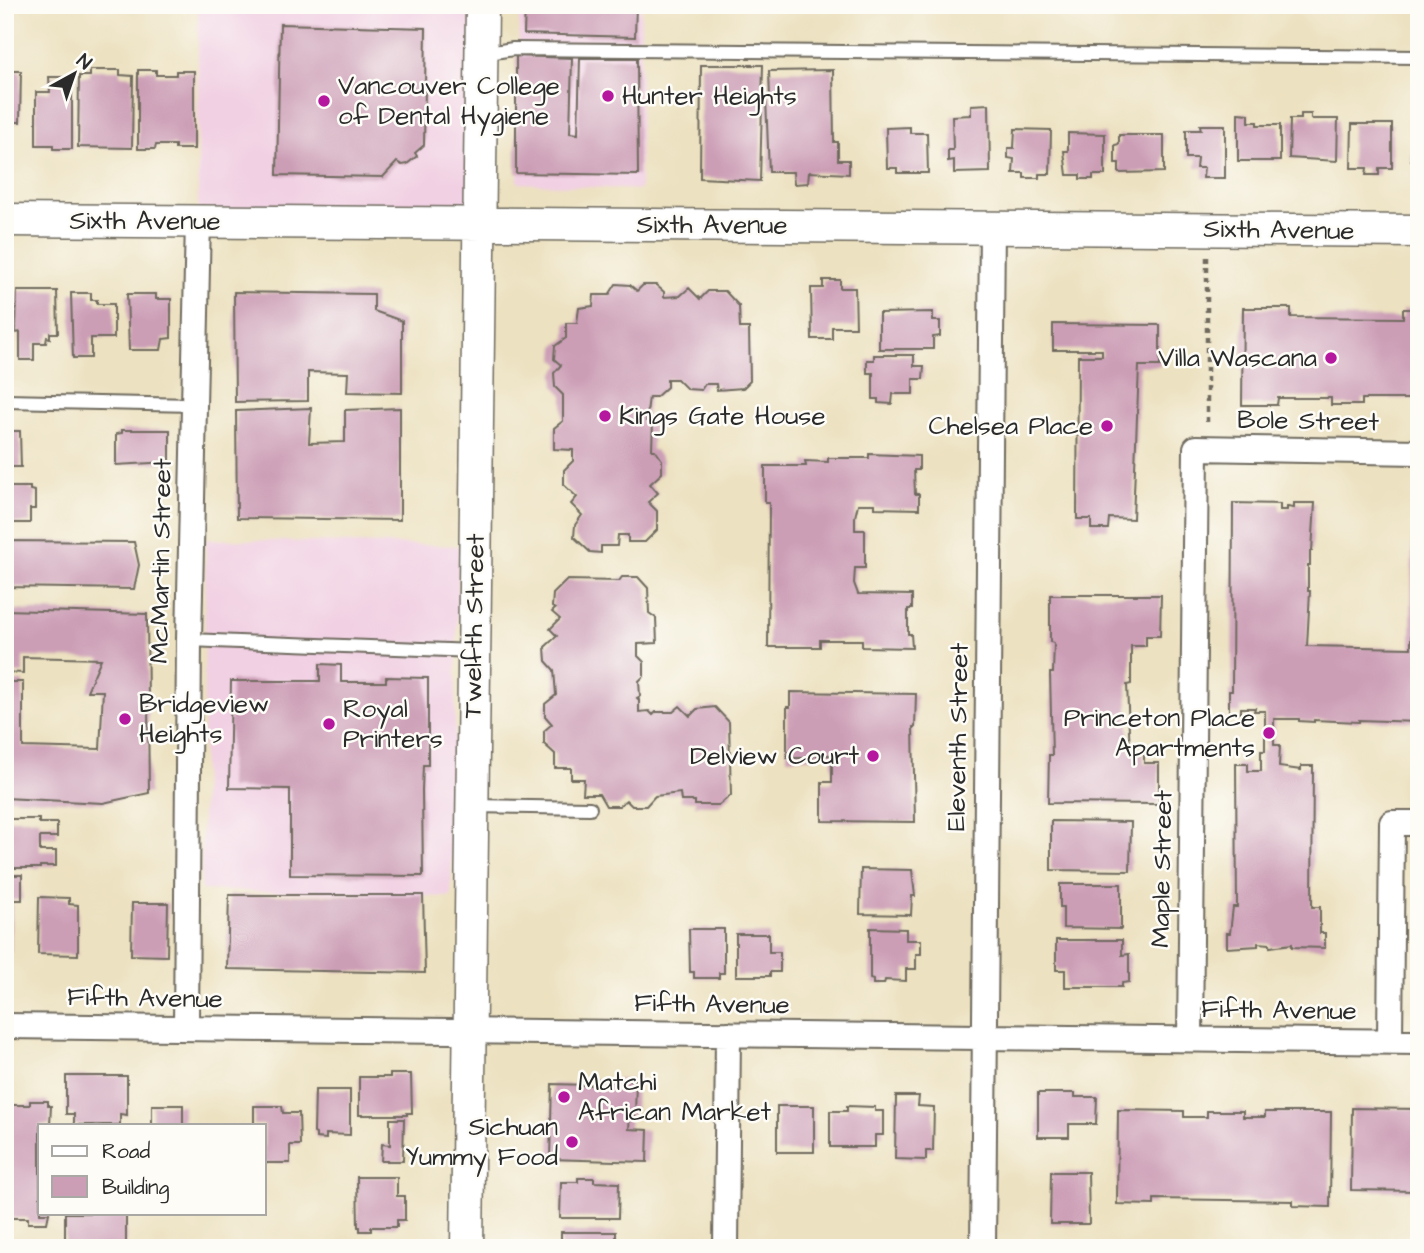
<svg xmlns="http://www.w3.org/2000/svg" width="1424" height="1253" font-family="'Architects Daughter',sans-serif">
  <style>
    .built { fill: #f1d0e3 }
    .building { fill: #cc9eb6 }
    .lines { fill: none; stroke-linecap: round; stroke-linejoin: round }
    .service-casing { stroke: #6f6b5f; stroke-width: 16 }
    .minor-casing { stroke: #6f6b5f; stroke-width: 28 }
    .tertiary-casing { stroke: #6f6b5f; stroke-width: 35 }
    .path { stroke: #6f6b5f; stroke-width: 4.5; stroke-dasharray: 5 5; stroke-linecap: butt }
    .service { stroke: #fff; stroke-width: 12 }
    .minor { stroke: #fff; stroke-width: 24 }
    .tertiary { stroke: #fff; stroke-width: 32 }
    .poi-dot { fill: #b5179e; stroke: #fdfcf7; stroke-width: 2.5 }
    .labels { text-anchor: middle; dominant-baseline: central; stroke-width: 5; stroke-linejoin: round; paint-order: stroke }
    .poi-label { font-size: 26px; fill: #2b2b2b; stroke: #fdfcf7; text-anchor: start }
    .street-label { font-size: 26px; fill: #2b2b2b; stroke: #fdfcf7 }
  </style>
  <rect width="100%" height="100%" fill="#fdfcf7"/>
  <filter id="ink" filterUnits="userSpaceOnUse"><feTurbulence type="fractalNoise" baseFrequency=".0143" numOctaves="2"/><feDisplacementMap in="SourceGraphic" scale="14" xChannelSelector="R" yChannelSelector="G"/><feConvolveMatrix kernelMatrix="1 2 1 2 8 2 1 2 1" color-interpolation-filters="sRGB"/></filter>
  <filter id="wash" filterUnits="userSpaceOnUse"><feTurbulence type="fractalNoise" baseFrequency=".00686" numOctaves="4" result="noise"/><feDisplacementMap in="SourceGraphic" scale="28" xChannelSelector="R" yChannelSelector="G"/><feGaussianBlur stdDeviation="1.57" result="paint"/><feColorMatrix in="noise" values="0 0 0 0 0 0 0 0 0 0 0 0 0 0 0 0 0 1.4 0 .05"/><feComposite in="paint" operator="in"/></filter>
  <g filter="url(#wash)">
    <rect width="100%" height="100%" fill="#ece1c0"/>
    <path class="built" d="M198,5H482L479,223L198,220Z
      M519,5H641L640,190L518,183Z
      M206,539L459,546L451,897L201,890Z"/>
    <g id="blocks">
      <path class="building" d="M525,5H636L635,37L524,34Z
        M280,24L426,28L424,145L415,153L417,156L407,164L402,165L397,162L383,177L277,175Z
        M516,56L572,58L570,133L578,134L580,58H637L638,175L516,173Z
        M701,65H763L760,181L700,178Z
        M90,70H120V75L133,76L132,148L78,147L79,76H90Z
        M138,70H156V75H176V71H194V149H175V145H156L155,149H138Z
        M833,70L834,142H838V160H849V174L809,172L808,183L794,184L793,172H769L766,98H770L769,71Z
        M5,71H21L20,122H14L13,130H5Z
        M49,77H72V149H53V145H36V92H50Z
        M989,104L990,172L954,173V160L948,161V150H953L952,116L971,115V105Z
        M1238,113L1249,114V122H1257V125H1280V161H1238Z
        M1301,114H1311V119H1338L1337,161L1289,158L1290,119H1301Z
        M1352,124H1392V168H1379V175H1366L1367,168H1351Z
        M1200,125H1225V178H1203L1204,168H1196L1197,158H1186V130H1201Z
        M910,127V133H927L928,173H897V168H887L886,128Z
        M1015,129L1051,130L1050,174H1039V178H1024V173H1013L1014,159L1008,158V148H1014Z
        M1413,132H1419V160H1411Z
        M1068,133L1105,134V175H1093V179H1080V175H1067L1064,151H1068Z
        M1119,135H1164V172L1119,173V163H1115V145L1119,144Z
        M823,280H840V288H855L856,327H832V339H812L811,288H823Z
        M616,284L630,285L637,291L643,285H656L664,292V297L680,296L689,288L700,299L708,291H725L739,306L740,328H749L750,381L743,388L717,390L716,384H705L701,390L687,389L677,379H667V387L656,397H649L646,421H653L652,450H655L662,460V473L650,484L658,493L648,502L657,511V530L645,542H628V535H618L617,546H601V553L590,552L574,537L575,525L582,515L571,504L577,497L564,485V470L573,461V450L554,449V428L563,421V395L555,387L554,373L561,365L554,359L555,346L566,338V323H577L579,308L593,306L594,295H609Z
        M17,291H57L58,333H50V338L47,337L46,343H34V360H20V332L16,333Z
        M234,292L374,294V311L402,321V393L347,392L348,373L308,372V401L235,402Z
        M71,293H91V300H97V304H114V338H91V358H73Z
        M127,294H156V299H171V338L163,339L161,350H129Z
        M1243,308H1291V317L1403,318V309H1419V406H1415V399H1362V405H1331V398H1278L1277,405H1242Z
        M933,312V321H940V336L933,337V349H879V313Z
        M1053,324L1160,325V366H1139L1133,519L1109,518L1108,529H1091V519H1077L1078,356H1102V350H1053Z
        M874,355H914V366H924L923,379H913V394H893L892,404L878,403V399H873V373H867V360H874Z
        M311,408L309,443L345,442V410L400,408V520L237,518L236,411Z
        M122,430H170V462L116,465V434L122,433Z
        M5,431H20L21,467H5Z
        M869,454L919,456V470H914L915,494H919V509L875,508V504H858L855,517V530H865V568H855L854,583L858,594L912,595V609H908V634H911L912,648L862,647V640H820V647H768L769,503H765V466H806L805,461L828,462V458H869Z
        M5,487H30V490L35,491V509H30V523H5Z
        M1233,503L1280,504V510H1287V507L1294,508V503H1315L1312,551H1310V565H1308V591H1310L1307,646L1411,648L1412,535H1419V722L1359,720V722L1314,720V722L1299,721V719H1274V745H1280L1279,767L1301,770V766H1313L1312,907H1320V933H1325V948L1292,947V944L1270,947V944L1258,943V946L1227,948V933H1230L1233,907H1237L1236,764H1248V771H1261V751H1265V711H1254L1255,708H1241V713L1229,712V691H1232Z
        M5,541L134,542L139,565L134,589L5,587Z
        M622,577H638L648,588L649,613L656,618L657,643L638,644V656L644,662V676L639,681L640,696L637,698L639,700V712L649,711L653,715L656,712H673L680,706L690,716L697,709L715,707L729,722L731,795L719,805H695V801H681L680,793L655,796L646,806H632L626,800L619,806H606L599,794H583L584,779H571V768H555V754L544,744V731L552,724L545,716V704L556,695L554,670L546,661L545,647L557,636L550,629L560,619L552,612L555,609L552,607L553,594L567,580L619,581Z
        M1050,595H1161L1160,636H1146V646H1131V684L1127,685L1130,753H1144V763H1159V804L1048,803L1049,755H1052L1050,673H1053L1054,643L1050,642Z
        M5,610L147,614L149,793L103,803L5,798V682H23V747L100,749L103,691H87L101,659L23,657V673L5,672Z
        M320,664L341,665V682H386V677L428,678V765H423L422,790L423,876L290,875V789L229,788L231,681H320Z
        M790,692L916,694L915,727H913L915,822L822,821V782H832V755H813V758H787V707H790Z
        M5,819H39V823H57V837H40V851H56V866H40V868H5Z
        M1051,821L1131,822L1130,871L1051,870Z
        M861,869L912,870L915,896H912L911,915L860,914Z
        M6,875H22V900H12L11,953H5Z
        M1060,884H1121V929L1063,928V907H1060Z
        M229,895H423L425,973L227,969Z
        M39,897L69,898V904L78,905V955L38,954Z
        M132,903H168L167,956L131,955Z
        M870,928L906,929V940H921V954H916V969H906V981L885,980L884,984H873V980L870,979Z
        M689,929H724V973H719V978H694V972H690Z
        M736,934H769V952H780V972H770V976H736Z
        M1056,940H1122V955L1129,954V982L1122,983V987H1065V970H1056Z
        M390,1074H411L412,1113H407V1115H359V1077H390Z
        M66,1076H127V1115L120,1114V1125H74V1114H66Z
        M590,1079L636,1080L635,1115L630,1114L629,1129L648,1130L647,1162L550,1159L552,1084L590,1085Z
        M315,1090H350V1135L326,1134V1139L316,1138V1134L314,1133Z
        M1038,1093H1075V1097H1097L1096,1124H1069V1137H1038Z
        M896,1096H919L918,1106L934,1107L933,1151H926V1160L895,1159Z
        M30,1101H48V1106H51L50,1125H40V1213H49L47,1223H28V1218H5V1105H30Z
        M152,1105H183V1125H152Z
        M254,1106H282L283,1113H299L300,1145H290V1163H264V1125H254Z
        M777,1106H814V1152H777Z
        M847,1106L875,1107V1111H883V1135H875V1147H830V1111H847Z
        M1352,1108L1419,1109V1191L1351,1190Z
        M1118,1110L1184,1111V1117H1207V1111H1243V1117H1265V1112H1331L1330,1207L1293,1206V1201L1154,1199V1205L1117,1204Z
        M390,1119H404L403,1161H381L382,1144L390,1145Z
        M1051,1172H1088L1089,1224H1050Z
        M357,1177H397V1196H405V1220H397V1227H371V1231H360V1227H358Z
        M578,1178H594V1182L619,1183L618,1218H560L561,1182H578Z
        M65,1213H126V1248H65Z
        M561,1232H616V1248H561Z"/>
    </g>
  </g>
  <g filter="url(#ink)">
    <use href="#blocks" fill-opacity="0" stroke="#6f6b5f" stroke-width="2"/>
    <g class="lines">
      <g class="service-casing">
        <path id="service" d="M482,54L513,49L1419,57
          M5,401L194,405
          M189,640L474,651
          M472,806L590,808"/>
      </g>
      <g class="minor-casing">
        <path id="minor" d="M5,1026L1419,1042
          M186,1028L189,640L198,220
          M1190,1039L1196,448L1419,452
          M1390,1041L1392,823H1419
          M726,1248L728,1034
          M983,1248L992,226"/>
      </g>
      <g class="tertiary-casing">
        <path id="tertiary" d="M5,220L1419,231
          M467,1248L482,5"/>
      </g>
      <path class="path" d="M1207,257V424"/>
      <use href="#service" class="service"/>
      <use href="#minor" class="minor"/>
      <use href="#tertiary" class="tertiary"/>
    </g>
  </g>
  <g class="poi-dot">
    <circle cx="608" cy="96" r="7"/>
    <circle cx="324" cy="101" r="7"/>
    <circle cx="1331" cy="358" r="7"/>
    <circle cx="605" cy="416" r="7"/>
    <circle cx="1107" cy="426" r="7"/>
    <circle cx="125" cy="719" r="7"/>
    <circle cx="329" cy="724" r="7"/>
    <circle cx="1269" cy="733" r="7"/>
    <circle cx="873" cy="756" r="7"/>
    <circle cx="564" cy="1097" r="7"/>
    <circle cx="572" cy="1142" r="7"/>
  </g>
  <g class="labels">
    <g class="poi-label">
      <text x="338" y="86">Vancouver College<tspan x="338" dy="30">of Dental Hygiene</tspan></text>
      <text x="622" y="96">Hunter Heights</text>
      <text x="1317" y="358" text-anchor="end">Villa Wascana</text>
      <text x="619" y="416">Kings Gate House</text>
      <text x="1093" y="426" text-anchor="end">Chelsea Place</text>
      <text x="139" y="704">Bridgeview<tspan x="139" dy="30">Heights</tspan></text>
      <text x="343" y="709">Royal<tspan x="343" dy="30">Printers</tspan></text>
      <text x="1255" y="718" text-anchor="end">Princeton Place<tspan x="1255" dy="30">Apartments</tspan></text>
      <text x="859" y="756" text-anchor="end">Delview Court</text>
      <text x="578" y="1082">Matchi<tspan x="578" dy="30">African Market</tspan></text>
      <text x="558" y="1127" text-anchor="end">Sichuan<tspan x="558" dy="30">Yummy Food</tspan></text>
    </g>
    <g class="street-label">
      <text x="145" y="221">Sixth Avenue</text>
      <text x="712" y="225">Sixth Avenue</text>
      <text transform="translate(1279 230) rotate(1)">Sixth Avenue</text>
      <text transform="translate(1308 421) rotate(1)">Bole Street</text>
      <text transform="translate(161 561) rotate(-89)">McMartin Street</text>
      <text transform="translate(474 626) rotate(-89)">Twelfth Street</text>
      <text transform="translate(958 737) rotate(-89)">Eleventh Street</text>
      <text transform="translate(1162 869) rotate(-89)">Maple Street</text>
      <text transform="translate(145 998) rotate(1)">Fifth Avenue</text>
      <text transform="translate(712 1004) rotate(1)">Fifth Avenue</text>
      <text transform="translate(1279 1010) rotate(1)">Fifth Avenue</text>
    </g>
  </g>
  <rect width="1424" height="1253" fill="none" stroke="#fdfcf7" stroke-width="28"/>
  <rect x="38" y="1124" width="228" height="91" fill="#fdfcf7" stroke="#a9a8a5" stroke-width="2"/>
  <rect x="52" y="1146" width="35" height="10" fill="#ffffff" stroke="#a9a8a5" stroke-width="2"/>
  <text x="102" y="1158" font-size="21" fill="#2b2b2b">Road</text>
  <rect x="52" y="1176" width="35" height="21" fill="#cc9eb6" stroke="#a9a8a5" stroke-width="2"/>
  <text x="102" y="1194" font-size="21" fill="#2b2b2b">Building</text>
  <g transform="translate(74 74) rotate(40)" stroke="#fdfcf7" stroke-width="5" paint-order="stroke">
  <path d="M0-5L12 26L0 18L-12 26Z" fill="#2b2b2b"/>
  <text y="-10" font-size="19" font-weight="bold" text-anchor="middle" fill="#2b2b2b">N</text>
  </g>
</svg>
